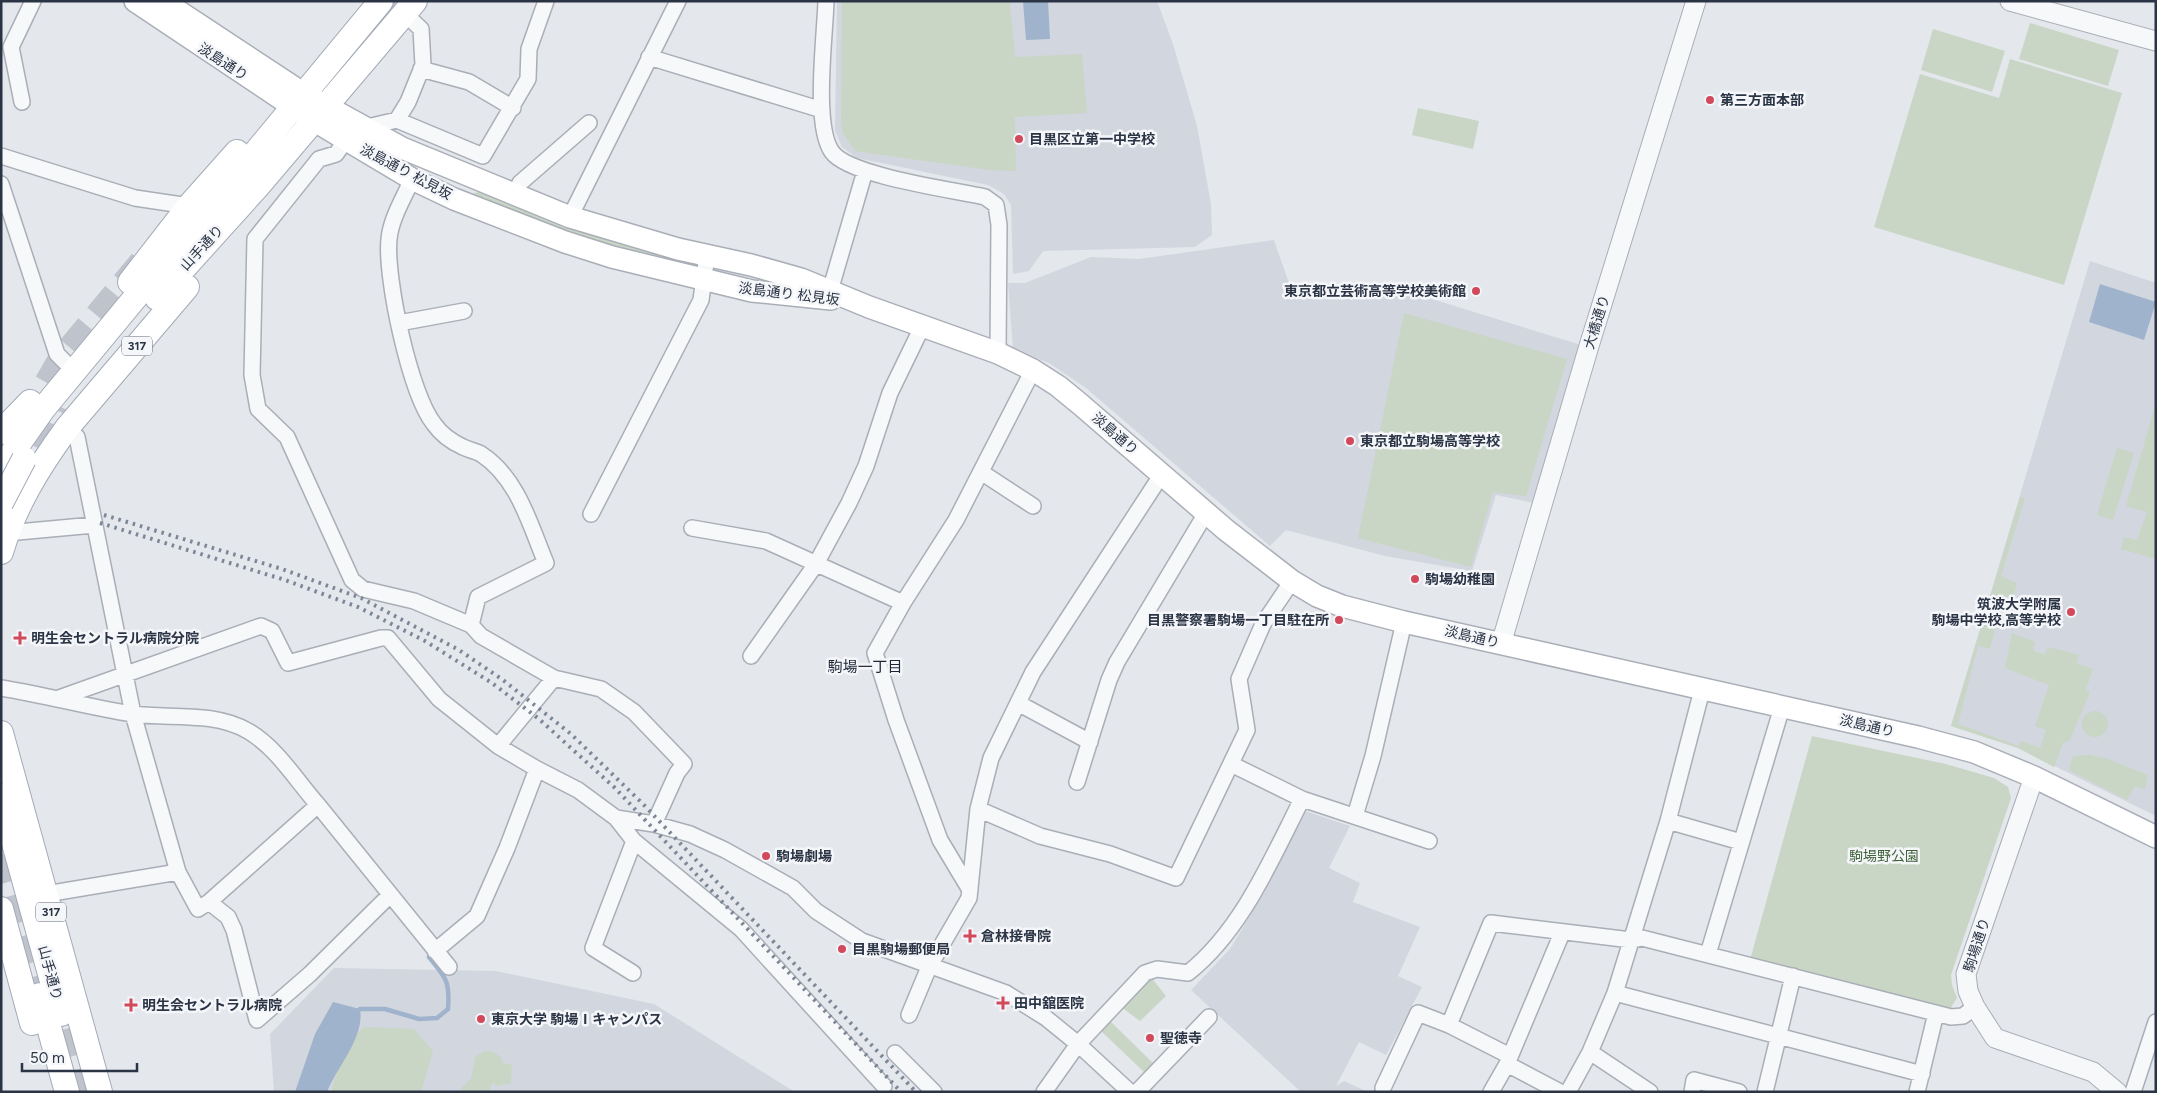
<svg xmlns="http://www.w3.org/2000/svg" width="2157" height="1093" font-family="Figtree,'Noto Sans JP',sans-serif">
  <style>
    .built { fill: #d2d6de }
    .green { fill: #c9d6c5 }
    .water { fill: #9fb4cc }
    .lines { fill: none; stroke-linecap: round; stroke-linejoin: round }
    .stream { stroke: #9fb4cc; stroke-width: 4.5 }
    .motorway-tunnel { stroke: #bfc3cb; stroke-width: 28; stroke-dasharray: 28 14; stroke-linecap: butt }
    .minor-casing { stroke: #a9aeb7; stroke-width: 18 }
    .tertiary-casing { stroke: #a9aeb7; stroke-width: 21 }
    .secondary-casing { stroke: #a9aeb7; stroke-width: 24 }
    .primary-casing { stroke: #a3abb8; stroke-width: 26 }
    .minor { stroke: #f7f8fa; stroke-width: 15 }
    .tertiary { stroke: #f7f8fa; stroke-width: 19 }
    .secondary { stroke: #fff; stroke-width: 21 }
    .primary { stroke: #fff; stroke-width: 24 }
    .rail { stroke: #7d8696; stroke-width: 4; stroke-dasharray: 2.5 5; stroke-linecap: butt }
    .primary-bridge-casing { stroke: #a3abb8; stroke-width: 26; stroke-linecap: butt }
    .primary-bridge { stroke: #fff; stroke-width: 24 }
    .poi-dot { fill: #d1495b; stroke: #f4f6f9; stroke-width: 2 }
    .labels { text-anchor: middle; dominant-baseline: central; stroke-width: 5; stroke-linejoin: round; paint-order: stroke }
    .shield { fill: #f4f6f9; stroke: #676e7b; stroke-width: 1 }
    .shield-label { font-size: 12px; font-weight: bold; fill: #2b3445 }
    .street-label { font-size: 14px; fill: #2b3445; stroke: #f4f6f9 }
    .poi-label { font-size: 14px; font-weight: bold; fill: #2b3445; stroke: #f4f6f9; text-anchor: start }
    .park-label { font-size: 14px; fill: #3f6138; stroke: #f4f6f9 }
    .neighbourhood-label { font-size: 15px; fill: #1d2536; stroke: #f4f6f9 }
  </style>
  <rect width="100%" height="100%" fill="#e4e7ec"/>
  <path class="built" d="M837,1H1157L1173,44L1197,126L1211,204L1212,235L1195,247L1043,251L1029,271L1013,274L1011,205L1004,194L988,185L857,158L842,147L835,130Z
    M1274,240L1290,286L1372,284L1409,292L1581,345L1534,503L1496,495L1472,571L1385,556L1286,530L1270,546L1086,388L1049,363L1013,349L1008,283H1025L1091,257L1139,259Z
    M2090,261L2156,283V816L2018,748L1951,726Z
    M1305,811L1350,826L1329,868L1360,883L1353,902L1420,927L1398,976L1422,987L1386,1055L1359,1042L1336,1086L1344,1081L1368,1092H1301L1191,990L1230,949L1250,916Z
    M334,968L496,971L654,1004L795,1092H274L270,1034Z"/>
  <path class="green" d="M842,1H1010L1015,57L1082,54L1087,113L1015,117L1016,171L989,170L855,151L843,133L841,123Z
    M2030,23L2119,50L2108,86L2019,59Z
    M1933,29L2005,51L1992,92L1921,70Z
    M2010,59L2122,93L2064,285L1874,227L1920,74L1999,98Z
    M1418,108L1479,121L1473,149L1412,135Z
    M480,191L689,258L685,270L643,259L473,198V194Z
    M1404,313L1567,359L1526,496L1493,492L1471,567L1358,538Z
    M2156,403V559L2121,549L2124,537L2137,540L2147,512L2126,506Z
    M2117,448L2134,453L2113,520L2097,515Z
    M2020,497L2025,498L2001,576L2017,583L2009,615L1996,624L1990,649L1978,646L1958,724L2019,746L2021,741L2040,748L2046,730L2035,726L2049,685L2005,668L2012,633L2035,642L2033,650L2045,655L2048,647L2079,655L2076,663L2093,669L2086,689L2090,692L2070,740L2063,743L2054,767L2018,748L1951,726Z
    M2082 724a13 13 0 1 1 26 0a13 13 0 1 1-26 0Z
    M1812,736L1946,764L1994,778L2008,787L2011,798L1951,975L1952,985L1957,998L1950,1009L1750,960Z
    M2089,755L2105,758L2148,775L2145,789L2135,786L2127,800L2069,770L2073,756Z
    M1151,977L1166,996L1140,1021L1121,1007Z
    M1110,1021L1154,1064L1145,1073L1100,1030Z
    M364,1027L414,1029L433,1051L421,1092H331L344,1046Z
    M484,1051L493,1052L502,1058L503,1063L512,1065L511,1083L496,1086L494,1082L490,1087L491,1092H461V1088L471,1079L475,1057Z"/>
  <path class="water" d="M1023,1H1048L1050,39L1026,40Z
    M2100,284L2156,302L2144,340L2089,322Z
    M333,1002L360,1009C365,1037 337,1067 327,1092H295L315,1034Z"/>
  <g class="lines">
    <path class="stream" d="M360,1009H385L419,1019L437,1018L448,1009C450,981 446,978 429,957"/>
    <path class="motorway-tunnel" d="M350,55L397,1
      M27,420L61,361L145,260
      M18,485L54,404
      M1,855L46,1020
      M56,988L85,1092"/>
    <g class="minor-casing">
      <path id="minor" d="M826,1C825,37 813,125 832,152C849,176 954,190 985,197L996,205L999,225L998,353
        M649,57L822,110
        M421,69L469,82L513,108
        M22,102L11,47L33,1
        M397,120L408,102L423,65L421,29L404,13
        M363,128L397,120L483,156L528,79L529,49L546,1
        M346,140L336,154L319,159L255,239L252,375L258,409L287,437L352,580L363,589L414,601L471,625L481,636L554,678L601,689L634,712L684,764L677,773L654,824
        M1,156L135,198L189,206
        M412,179C404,198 391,218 389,239C385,277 410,394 434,424C441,434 452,442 463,447C469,450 476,451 481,454C518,478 530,525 546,563L478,597L471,625
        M1,184L57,354L65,362
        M514,195L520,183L589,123
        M570,217L678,1
        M830,291L865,171
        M399,323L464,311
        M67,428L77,437L133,714L178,872L198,909L209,902L318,805L449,967
        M981,472L1033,506
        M591,514L701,300L707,255
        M692,528L766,541L903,603
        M7,533L94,525
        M751,656L816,564L849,503L866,466L890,393L922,327
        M1,688C45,695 88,707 132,714C170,719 213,711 248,731C277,748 296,780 318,805
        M59,698L261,626L272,631L288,663L381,638H388L439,699L498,746L537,769L578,790L616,818L634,841L741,929L884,1086
        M1018,703L1090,742
        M498,746L554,678
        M1231,764L1302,799L1429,841
        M1077,782L1109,680L1117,662L1206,513
        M978,809L1040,836L1110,854L1176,878L1247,730L1239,679L1263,624L1292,581
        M1355,816L1373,756L1404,622
        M616,818L654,824L690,834L725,850L793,888L816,911L862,941L1006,993L1046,1018L1078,1044L1130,1092
        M1668,821L1741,842
        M970,890L940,840L896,720L875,653L903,603L956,520L1033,370
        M46,894L178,872
        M209,902L228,917L234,930L257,1020L310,974L390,895
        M435,951L477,916L507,848L537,769
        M1708,954L1782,707
        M633,973L593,948L634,841
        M1615,993L1922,1074
        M909,1015L929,967L969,898L978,809L991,758L1033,672L1162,474
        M1590,1052L1650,1092
        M895,1053L934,1092
        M1510,1056L1449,1025L1491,923L1631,940L1642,938L1951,1017L1963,1016L1975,1007
        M1507,1064L1560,1092
        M1383,1088L1418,1013L1449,1025
        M1044,1092L1078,1044L1145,973L1157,969L1188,973C1242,930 1271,860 1302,799
        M1137,1092L1209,1017
        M1491,1092L1507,1064L1562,933
        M1568,1092L1590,1052L1615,993L1668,821L1702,690
        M1692,1092L1694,1080L1739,1092
        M1765,1092L1793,976
        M1917,1092L1936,1013
        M2133,1092L2156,1022"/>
    </g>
    <g class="tertiary-casing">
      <path id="tertiary" d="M2010,1L2156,41
        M1501,644L1589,346L1696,1
        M2034,777L1966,974L1968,991L1975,1007L1995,1038L2093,1072L2117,1092"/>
    </g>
    <g class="secondary-casing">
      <path id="secondary" d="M135,1L313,120L412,179L454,199L565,242L612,257L752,291L831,299
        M163,1L304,94L402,148L570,217L678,249L751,265L801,279L869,307L998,353L1033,370L1058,386L1080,404L1226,530L1292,581L1317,596L1342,606L1404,622L1918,737L1974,752L2034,777L2156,837"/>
    </g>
    <g class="primary-casing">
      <path id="primary" d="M130,282L189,206L237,152
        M157,298L258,186L415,1
        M1,432L30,402
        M1,469L43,409L381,1
        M1,552C15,505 38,468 67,428L187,287
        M1,733L100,1092
        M1,796L61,1014
        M1,909L32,1023
        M40,995L67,1092"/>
    </g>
    <use href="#minor" class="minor"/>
    <use href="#tertiary" class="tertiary"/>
    <use href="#secondary" class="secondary"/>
    <use href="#primary" class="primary"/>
    <path class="rail" d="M104,515L282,569L361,598L459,650L503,680L571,734L642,803L916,1092
      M100,523L285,580L358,607L425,641L492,683L539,719L615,788L901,1092"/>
    <g class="primary-bridge-casing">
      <path id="primary-bridge" d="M1,503L24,459"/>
    </g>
    <use href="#primary-bridge" class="primary-bridge"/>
  </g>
  <g class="poi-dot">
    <circle cx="1710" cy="100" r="5"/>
    <circle cx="1019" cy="139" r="5"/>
    <circle cx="1476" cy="291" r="5"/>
    <circle cx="1350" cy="441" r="5"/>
    <circle cx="1415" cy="579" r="5"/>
    <circle cx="2071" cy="612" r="5"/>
    <circle cx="1339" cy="620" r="5"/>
    <path d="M17.5 630.5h5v5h5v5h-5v5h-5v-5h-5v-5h5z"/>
    <circle cx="766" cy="856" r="5"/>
    <path d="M967.5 928.5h5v5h5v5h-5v5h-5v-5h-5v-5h5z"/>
    <circle cx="842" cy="949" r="5"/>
    <path d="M1000.5 995.5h5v5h5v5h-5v5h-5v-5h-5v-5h5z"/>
    <path d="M128.5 997.5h5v5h5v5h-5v5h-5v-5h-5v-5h5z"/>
    <circle cx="481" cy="1019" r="5"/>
    <circle cx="1150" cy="1038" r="5"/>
  </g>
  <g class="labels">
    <g class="shield">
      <rect x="122" y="336.5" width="30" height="19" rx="4"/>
      <rect x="36" y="902.5" width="30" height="19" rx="4"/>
    </g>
    <g class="shield-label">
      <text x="137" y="346">317</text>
      <text x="51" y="912">317</text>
    </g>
    <g class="street-label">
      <text transform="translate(223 62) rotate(33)">淡島通り</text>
      <text transform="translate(406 172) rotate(28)">淡島通り 松見坂</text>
      <text transform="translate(202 248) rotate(-47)">山手通り</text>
      <text transform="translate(789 294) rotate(7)">淡島通り 松見坂</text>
      <text transform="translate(1597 322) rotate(-73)">大橋通り</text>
      <text transform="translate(1115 434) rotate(41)">淡島通り</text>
      <text transform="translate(1472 637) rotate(13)">淡島通り</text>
      <text transform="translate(1867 726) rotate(13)">淡島通り</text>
      <text transform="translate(1977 945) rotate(-72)">駒場通り</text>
      <text transform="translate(50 973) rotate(75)">山手通り</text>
    </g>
    <g class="poi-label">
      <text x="1720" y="100">第三方面本部</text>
      <text x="1029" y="139">目黒区立第一中学校</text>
      <text x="1466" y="291" text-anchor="end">東京都立芸術高等学校美術館</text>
      <text x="1360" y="441">東京都立駒場高等学校</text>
      <text x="1425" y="579">駒場幼稚園</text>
      <text x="2061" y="604" text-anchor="end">筑波大学附属<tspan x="2061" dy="16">駒場中学校,高等学校</tspan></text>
      <text x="1329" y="620" text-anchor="end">目黒警察署駒場一丁目駐在所</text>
      <text x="31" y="638">明生会セントラル病院分院</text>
      <text x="776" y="856">駒場劇場</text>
      <text x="981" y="936">倉林接骨院</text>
      <text x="852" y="949">目黒駒場郵便局</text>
      <text x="1014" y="1003">田中舘医院</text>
      <text x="142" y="1005">明生会セントラル病院</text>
      <text x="491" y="1019">東京大学 駒場Ⅰキャンパス</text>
      <text x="1160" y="1038">聖徳寺</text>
    </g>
    <g class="park-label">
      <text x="1884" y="856">駒場野公園</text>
    </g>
    <g class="neighbourhood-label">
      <text x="865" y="667">駒場一丁目</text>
    </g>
  </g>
  <rect width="2157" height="1093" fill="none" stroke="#2b3445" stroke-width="5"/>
  <path d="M22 1063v8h115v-8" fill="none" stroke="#2b3445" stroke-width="2.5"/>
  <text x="30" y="1063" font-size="15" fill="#2b3445" stroke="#f4f6f9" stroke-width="4" paint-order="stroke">50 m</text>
</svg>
